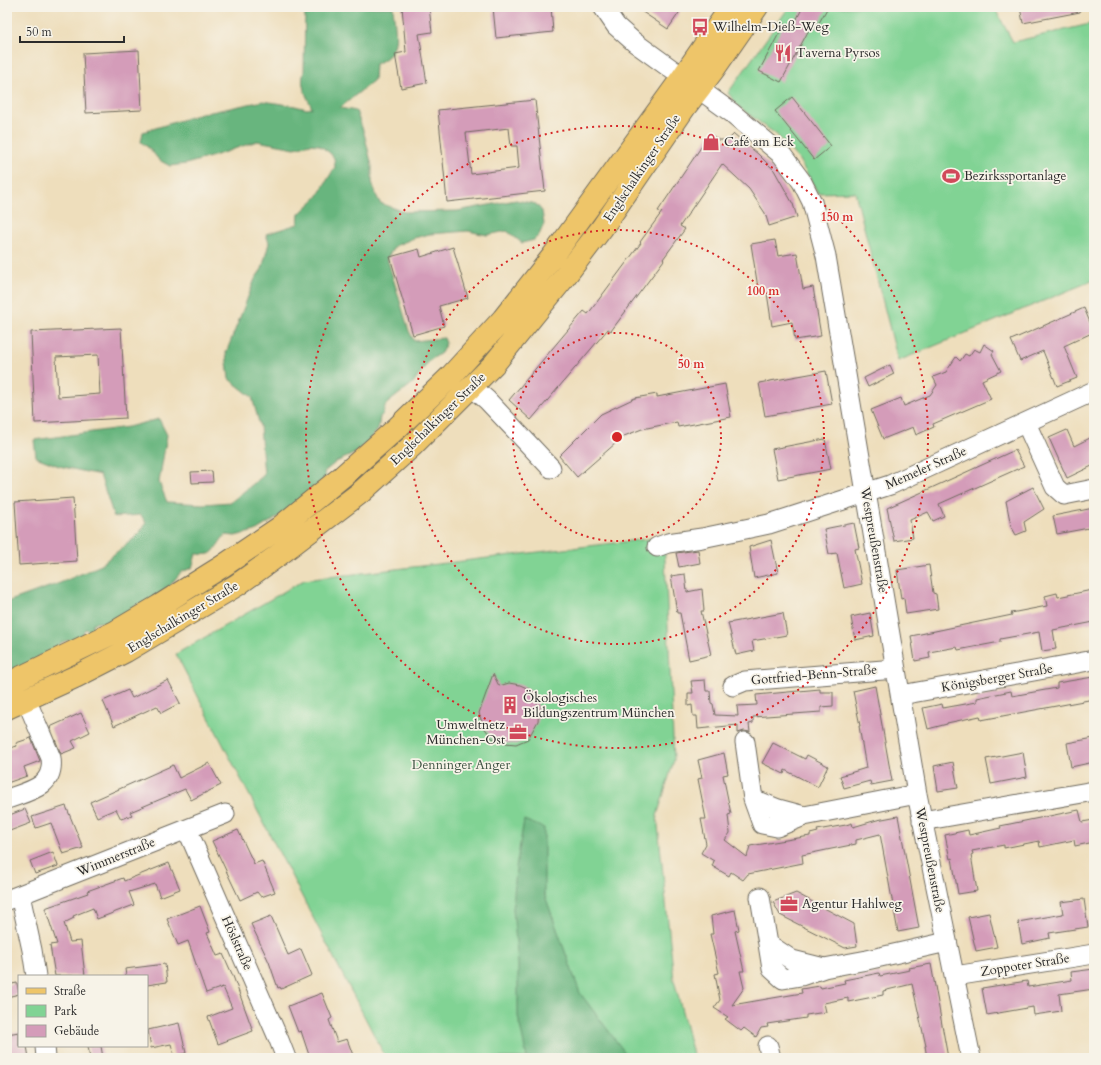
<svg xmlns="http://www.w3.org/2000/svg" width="1101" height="1065" font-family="Cardo,serif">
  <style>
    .green { fill: #81d394; stroke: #567f60 }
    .forest { fill: #68b57e; stroke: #4a7054 }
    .building { fill: #d49cb9; fill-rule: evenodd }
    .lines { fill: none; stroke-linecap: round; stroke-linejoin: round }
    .minor-casing { stroke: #6f6a5e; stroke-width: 21 }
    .major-casing { stroke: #6f6a5e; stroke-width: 24 }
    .minor { stroke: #fff; stroke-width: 19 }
    .major { stroke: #eec569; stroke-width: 22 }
    .ring { fill: none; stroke: #d62828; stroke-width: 2; stroke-dasharray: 2 4 }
    .labels { text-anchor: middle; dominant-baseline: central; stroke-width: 3.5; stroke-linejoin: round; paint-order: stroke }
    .poi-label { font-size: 13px; fill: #2b2b2b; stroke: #f7f3e8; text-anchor: start }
    .street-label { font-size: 13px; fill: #2b2b2b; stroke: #f7f3e8 }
    .park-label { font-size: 13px; fill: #405545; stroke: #f7f3e8 }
    .centre { fill: #d62828; stroke: #f7f3e8; stroke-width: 2 }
    .ring-label { font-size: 12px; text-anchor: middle; font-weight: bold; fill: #d62828; stroke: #f7f3e8; stroke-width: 3.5; stroke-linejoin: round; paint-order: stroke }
  </style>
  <rect width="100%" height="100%" fill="#f7f3e8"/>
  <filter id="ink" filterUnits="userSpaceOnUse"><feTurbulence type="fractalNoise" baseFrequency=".025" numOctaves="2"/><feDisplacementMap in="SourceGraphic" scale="8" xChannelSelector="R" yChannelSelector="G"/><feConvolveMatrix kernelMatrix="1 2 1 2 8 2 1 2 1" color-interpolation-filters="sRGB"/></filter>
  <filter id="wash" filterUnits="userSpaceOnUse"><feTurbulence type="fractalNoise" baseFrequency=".012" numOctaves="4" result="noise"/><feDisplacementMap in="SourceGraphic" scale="16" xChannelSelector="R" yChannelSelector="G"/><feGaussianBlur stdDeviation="0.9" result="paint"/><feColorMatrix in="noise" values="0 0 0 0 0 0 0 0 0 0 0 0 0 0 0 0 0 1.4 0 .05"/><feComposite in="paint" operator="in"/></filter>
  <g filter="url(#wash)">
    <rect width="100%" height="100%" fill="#eedebc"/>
    <path class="green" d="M789,7H994L1013,42L1094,23V280L898,361L855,192L818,193L799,160L777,135L739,107L728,93Z
      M664,537L674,760L657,816L674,980L694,1058H386L176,654L304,580Z"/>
    <path class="forest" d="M305,7H393C395,32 403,54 375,64L374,80L340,108L356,111L364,133L372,166V182L377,197L380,203L405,212L457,211L516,200L536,204L542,211L544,224L539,235L534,240L522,243L507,231L487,235L468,231L430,234L414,238L395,246L387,258L409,331L414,341L444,338L446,343L441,353L429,361L413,383L389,402L385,406L383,414L380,417L378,430L358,452L336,462L324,472L326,477L299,504L255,531L235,536L226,535C219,540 216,552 209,554C205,555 199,554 196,554L192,568L181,572L172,583L167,595L151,603L136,605L131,613L106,627L102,622L93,623L92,625L93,631L89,632L86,629L84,630L83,635L76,641C57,637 58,652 43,657L41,655L38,656L39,661L16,670L13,668H7V602L60,583L99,566L137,536L146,523L141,515L114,517L100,475L59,466L36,457L34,440L128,427L159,419L167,435L159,482L167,502L203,504L231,502L264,475L260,426L252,397L229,379L226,353L255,279L262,269L269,243L266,234L298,224L299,214L317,197L335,167L334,158L330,153L319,145L310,144L295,148L257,141L214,156L186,164L170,166L159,160L150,149L141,142L143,132L197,115L263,101L295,106L307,109L312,108C307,96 299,85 304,72Z
      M524,820L544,828V893L580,993L629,1058H527L518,1016V964L513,909L516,868Z"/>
    <g id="blocks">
      <path class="building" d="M402,7H429L432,32L419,34L427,83L401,88L395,54L406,52Z
        M493,7H551L553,32L496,38Z
        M635,7H683L668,29Z
        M803,7H828L816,28L811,26L781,82L759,71L784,24L792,28Z
        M1020,7H1080V12L1023,23Z
        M139,50L142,110L86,113L83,53Z
        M792,97L831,146L814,160L775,111Z
        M535,100L545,191L447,202L438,110ZM509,128L511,146H517L519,168L471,174L466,133Z
        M710,134L719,140H728L734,134L758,154L774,170L793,204L797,217L769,226L765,213L749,189L722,164L680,226L685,229L663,259L664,260L611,331L608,329L531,420L509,400L584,311L588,314L641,243L640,242L662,212L658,211Z
        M775,240L778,256L797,253L803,289L813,287L821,336L795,340L792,322L772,326L767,293L759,294L751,244Z
        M453,247L468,298L439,306L444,326L413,335L390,257L419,249L421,257Z
        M1084,308L1094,332L1064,346L1077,378L1057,386L1043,351L1020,361L1011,340Z
        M121,328L126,418L35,423L31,332ZM98,355L100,394L58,397L56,357Z
        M984,344L994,351L992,354L1001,371L982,380L991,399L933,424L934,427L916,435L913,427L883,439L871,410L901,398L904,406L930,395L937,385L933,377L946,372L956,357L960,361L965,354L969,356L974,349L980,352Z
        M890,365L894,374L868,387L864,378Z
        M826,371L832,404L765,416L759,383Z
        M725,384L731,417L678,427L677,422L642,429L624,436L577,477L559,456L601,414L635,398L657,394V397Z
        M1067,430L1074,446L1094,436V465L1067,478L1049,438Z
        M825,439L831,469L778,479L772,449Z
        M1015,450L1024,466L939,504L944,516L933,521L928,512L910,520L913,538L894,541L887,508Z
        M212,471L213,482L192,483L191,472Z
        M1033,487L1044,509L1024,522L1026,531L1016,535L1011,526L1006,501Z
        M73,498L77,561L19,565L15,502Z
        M1094,508V527L1057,534L1053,516Z
        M854,523L859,548L855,549L862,584L844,588L837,553L829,554L824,529Z
        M771,540L778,573L754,578L749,547Z
        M698,550L700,563L679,567L676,553Z
        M929,565L933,593L936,594L938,609L906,614L904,598L901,599L897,570Z
        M685,574L687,592L702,589L704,611H701L711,655L689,660L680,613H677L671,576Z
        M1092,590L1094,600V622L1053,630L1056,649L1042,651L1039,632L1000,639V642L958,650L957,647L929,652L930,658L915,661L911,636L1012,615L1011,613L1047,606L1045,596L1057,593L1058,597Z
        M783,613L787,635L752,641L754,651L736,655L728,623Z
        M870,613L874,636L855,640L851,617Z
        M493,674L499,686L509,683L520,685L529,689L536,699L539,710L538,721L528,739L516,744L505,743L492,738L483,726L479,713Z
        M1093,677L1094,699L981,720L980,716L947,723V724L928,729L923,708L942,704L943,708L977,702V698L1011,691L1012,696L1034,692L1057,688V683Z
        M168,680L180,703L161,713L157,706L114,726L103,701L128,690L132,698Z
        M705,680L706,691H710L711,703L713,704L715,715L738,716L737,706L757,705L756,695L820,689V692H833V706L821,707V712L753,717V723L749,724L750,732L744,731L738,733V725L698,729L697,716H693L692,705L688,706V693H693L691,681Z
        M875,686L892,781L871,785L870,781L844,788L840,776L866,768L859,726H860L853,691Z
        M81,713L90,732L72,741L76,748L61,754L50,727Z
        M31,738L40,761L24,767L27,776L7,783V749L17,746L16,743Z
        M1094,738V762L1071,767L1067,743Z
        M773,743L805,759L807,755L828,766L818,787L785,770L784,774L762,763Z
        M1023,752L1027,777L991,784L986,759Z
        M724,753L728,774L723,775L731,814L728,815L730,833L725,840L747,857L750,846L810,836V834L818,832L817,830L846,825L852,823L853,827L877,820L898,816L919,928L898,932L880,834L856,840V844L802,855L803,863L748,874L743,880L731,872L729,876L712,866L714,861L701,853L706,844L701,819H706L698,779L702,778L698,760Z
        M953,762L958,788L938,791L934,766Z
        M209,763L221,785L191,800L185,789L130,812L132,815L121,819L116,809L97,817L90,802L173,765L179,778Z
        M66,806L83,848L63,854L51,823L36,828L32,817Z
        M25,809L31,823L7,832V816Z
        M1079,810L1082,822L1094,820V842L1075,846L1074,840L1040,847L1039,841L1004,848V845L972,851L973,854L971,855L977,891L958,894L952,858L950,859L945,835L968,830L969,835L1001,828L1000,826Z
        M238,830L254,864L262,861L275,892L261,897L257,892L240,900L212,841Z
        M53,852L58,866L35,874L30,861Z
        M169,863L180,889L160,897L155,884L129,892L134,905L97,919L93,908L73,916L74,918L64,923L70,942L81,941L85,976H55L50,945L57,944L45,908L88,893L87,891L123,878L124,881Z
        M796,893L854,924L857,946L845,948L780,915L773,902Z
        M1084,899L1088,927L1049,933L1050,938L1022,944L1018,922L1063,914L1061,902Z
        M200,906L210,932L207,933L217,956L223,954L233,976L253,1031L218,1044L208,1017L232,1008L223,987L206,993L188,941L178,945L167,919Z
        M735,910L739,930L735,931L744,971H740L744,988L732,1005L802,993L801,989L820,986L821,988L845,983L844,980L879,973L880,976L910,970L909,968L931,964L948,1058H927L925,1046H926L912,984L883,991V995L848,1002V998L824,1003L826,1012L806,1015V1018L767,1024L768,1027L761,1028L756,1037L744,1028L741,1031L725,1019L728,1017L714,1008L720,1000L715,974L719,973L710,934H713L711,916Z
        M989,913L997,947L976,951L968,917Z
        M271,916L288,955L301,949L312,975L281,989L280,987L278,988L269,962L251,924Z
        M165,964L167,982L147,985V976H126L125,969Z
        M1094,969V989L1059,994L1061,1011L1034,1015L1033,1007L987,1015L982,988L1027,981L1028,987L1072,980L1071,972Z
        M17,983L19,994L7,997V985Z
        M322,993L332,1018L329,1020L337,1042L347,1039L354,1058H310L301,1031L298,1032L288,1006Z
        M179,1023L186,1053L174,1056L171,1044L151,1048L148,1030Z
        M19,1032V1046H27L29,1058H7V1034Z
        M88,1046H101L103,1058H90Z"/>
    </g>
  </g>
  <g filter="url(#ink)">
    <use href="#blocks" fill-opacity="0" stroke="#6f6a5e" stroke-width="1"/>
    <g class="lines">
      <g class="minor-casing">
        <path id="minor" d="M603,7L616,26L634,42L732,113L782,155L802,182L812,202L826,256L917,794L971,1058
          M472,387L487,400L551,468
          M1026,423L1055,487L1064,495L1094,489
          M657,547L668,543L702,538L769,524L890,485L1094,391
          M733,686L745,681L896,669
          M901,695L1094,660
          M745,742L753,799L778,809L804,816L917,794
          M7,799C29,791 55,787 51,758L26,699
          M753,799L762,824L777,827L804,816
          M922,821L1094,791
          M187,829L279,1040L286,1058
          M20,895L32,950L36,976
          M760,897L768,944L792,960L824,968L867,960L947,942
          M7,900L225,814
          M768,944L772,969L783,979L801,976L824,968
          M955,976L1094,954
          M45,1046L46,1058
          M768,1046L771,1058"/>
      </g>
      <g class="major-casing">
        <path id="major" d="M7,684L115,632L159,606L223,566L279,528L343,476L398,427L450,377L503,319L553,256L682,78L731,7
          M7,708L77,676L126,651L237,585L280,554L360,493L413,445L494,364L563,279L602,228L685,107L714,69L757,7"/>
      </g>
      <use href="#minor" class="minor"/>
      <use href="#major" class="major"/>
    </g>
  </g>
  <g class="ring">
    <circle cx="617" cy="437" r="104"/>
    <circle cx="617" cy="437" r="207"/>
    <circle cx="617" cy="437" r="311"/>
  </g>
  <defs>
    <g id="bus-bare" transform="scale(1.38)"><path d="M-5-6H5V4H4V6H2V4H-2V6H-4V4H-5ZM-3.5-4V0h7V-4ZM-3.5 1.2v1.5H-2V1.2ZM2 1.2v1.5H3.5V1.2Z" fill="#d1495b" stroke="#f7f3e8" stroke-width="2.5" paint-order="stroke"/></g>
    <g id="restaurant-bare" transform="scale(1.38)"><path d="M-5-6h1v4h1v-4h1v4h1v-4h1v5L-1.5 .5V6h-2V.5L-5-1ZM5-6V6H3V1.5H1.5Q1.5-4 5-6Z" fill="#d1495b" stroke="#f7f3e8" stroke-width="2.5" paint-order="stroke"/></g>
    <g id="shop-bare" transform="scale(1.38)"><path d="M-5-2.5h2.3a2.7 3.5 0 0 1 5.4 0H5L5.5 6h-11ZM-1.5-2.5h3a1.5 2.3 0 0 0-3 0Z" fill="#d1495b" stroke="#f7f3e8" stroke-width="2.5" paint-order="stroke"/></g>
    <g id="stadium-bare" transform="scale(1.38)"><path d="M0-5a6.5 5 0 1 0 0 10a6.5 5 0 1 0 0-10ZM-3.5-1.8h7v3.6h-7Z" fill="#d1495b" stroke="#f7f3e8" stroke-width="2.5" paint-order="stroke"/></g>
    <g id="building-bare" transform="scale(1.38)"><path d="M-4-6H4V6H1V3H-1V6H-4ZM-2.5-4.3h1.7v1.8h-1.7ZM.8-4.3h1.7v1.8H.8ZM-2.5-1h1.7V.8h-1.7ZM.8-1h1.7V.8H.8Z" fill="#d1495b" stroke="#f7f3e8" stroke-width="2.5" paint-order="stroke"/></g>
    <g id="office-bare" transform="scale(1.38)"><path d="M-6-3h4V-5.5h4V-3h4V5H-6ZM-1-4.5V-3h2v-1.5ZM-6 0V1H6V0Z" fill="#d1495b" stroke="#f7f3e8" stroke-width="2.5" paint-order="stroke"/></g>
  </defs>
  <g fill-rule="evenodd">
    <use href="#bus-bare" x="700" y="27"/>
    <use href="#restaurant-bare" x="783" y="53"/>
    <use href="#shop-bare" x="711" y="142"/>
    <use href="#stadium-bare" x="951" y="176"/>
    <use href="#building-bare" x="510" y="705"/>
    <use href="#office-bare" x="518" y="732"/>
    <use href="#office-bare" x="789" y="904"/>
  </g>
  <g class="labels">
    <g class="poi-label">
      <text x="713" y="27">Wilhelm-Dieß-Weg</text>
      <text x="796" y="53">Taverna Pyrsos</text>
      <text x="724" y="142">Café am Eck</text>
      <text x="964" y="176">Bezirkssportanlage</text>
      <text x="523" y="698">Ökologisches<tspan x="523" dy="15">Bildungszentrum München</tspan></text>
      <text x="505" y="725" text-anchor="end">Umweltnetz<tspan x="505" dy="15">München-Ost</tspan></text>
      <text x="802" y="904">Agentur Hahlweg</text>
    </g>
    <g class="street-label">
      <text transform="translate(642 168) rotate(-56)">Englschalkinger Straße</text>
      <text transform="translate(438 419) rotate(-44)">Englschalkinger Straße</text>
      <text transform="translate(926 468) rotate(-24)">Memeler Straße</text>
      <text transform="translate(874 540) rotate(80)">Westpreußenstraße</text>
      <text transform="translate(183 617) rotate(-31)">Englschalkinger Straße</text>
      <text transform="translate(814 675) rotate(-5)">Gottfried-Benn-Straße</text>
      <text transform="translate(997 678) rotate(-10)">Königsberger Straße</text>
      <text transform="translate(116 857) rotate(-22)">Wimmerstraße</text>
      <text transform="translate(930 860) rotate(79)">Westpreußenstraße</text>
      <text transform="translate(237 943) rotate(66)">Höslstraße</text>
      <text transform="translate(1025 965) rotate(-9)">Zoppoter Straße</text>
    </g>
    <g class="park-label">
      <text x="461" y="765">Denninger Anger</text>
    </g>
  </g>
  <circle cx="617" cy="437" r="6" class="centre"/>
  <g class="ring-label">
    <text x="837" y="221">150 m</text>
    <text x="763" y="295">100 m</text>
    <text x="691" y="368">50 m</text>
  </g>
  <rect width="1101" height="1065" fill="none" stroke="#f7f3e8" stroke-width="24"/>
  <rect x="18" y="975" width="130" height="72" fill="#f7f3e8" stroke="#a5a39c"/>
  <rect x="26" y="988" width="20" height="6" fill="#eec569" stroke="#a5a39c"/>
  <text x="54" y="995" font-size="12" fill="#2b2b2b">Straße</text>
  <rect x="26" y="1005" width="20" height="12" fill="#81d394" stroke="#a5a39c"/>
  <text x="54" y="1015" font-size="12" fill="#2b2b2b">Park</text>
  <rect x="26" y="1025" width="20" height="12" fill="#d49cb9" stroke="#a5a39c"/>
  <text x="54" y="1035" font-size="12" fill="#2b2b2b">Gebäude</text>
  <path d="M20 36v6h104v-6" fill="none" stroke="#2b2b2b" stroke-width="2"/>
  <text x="26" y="36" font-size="12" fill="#2b2b2b" stroke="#f7f3e8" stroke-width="3" paint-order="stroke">50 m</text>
</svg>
